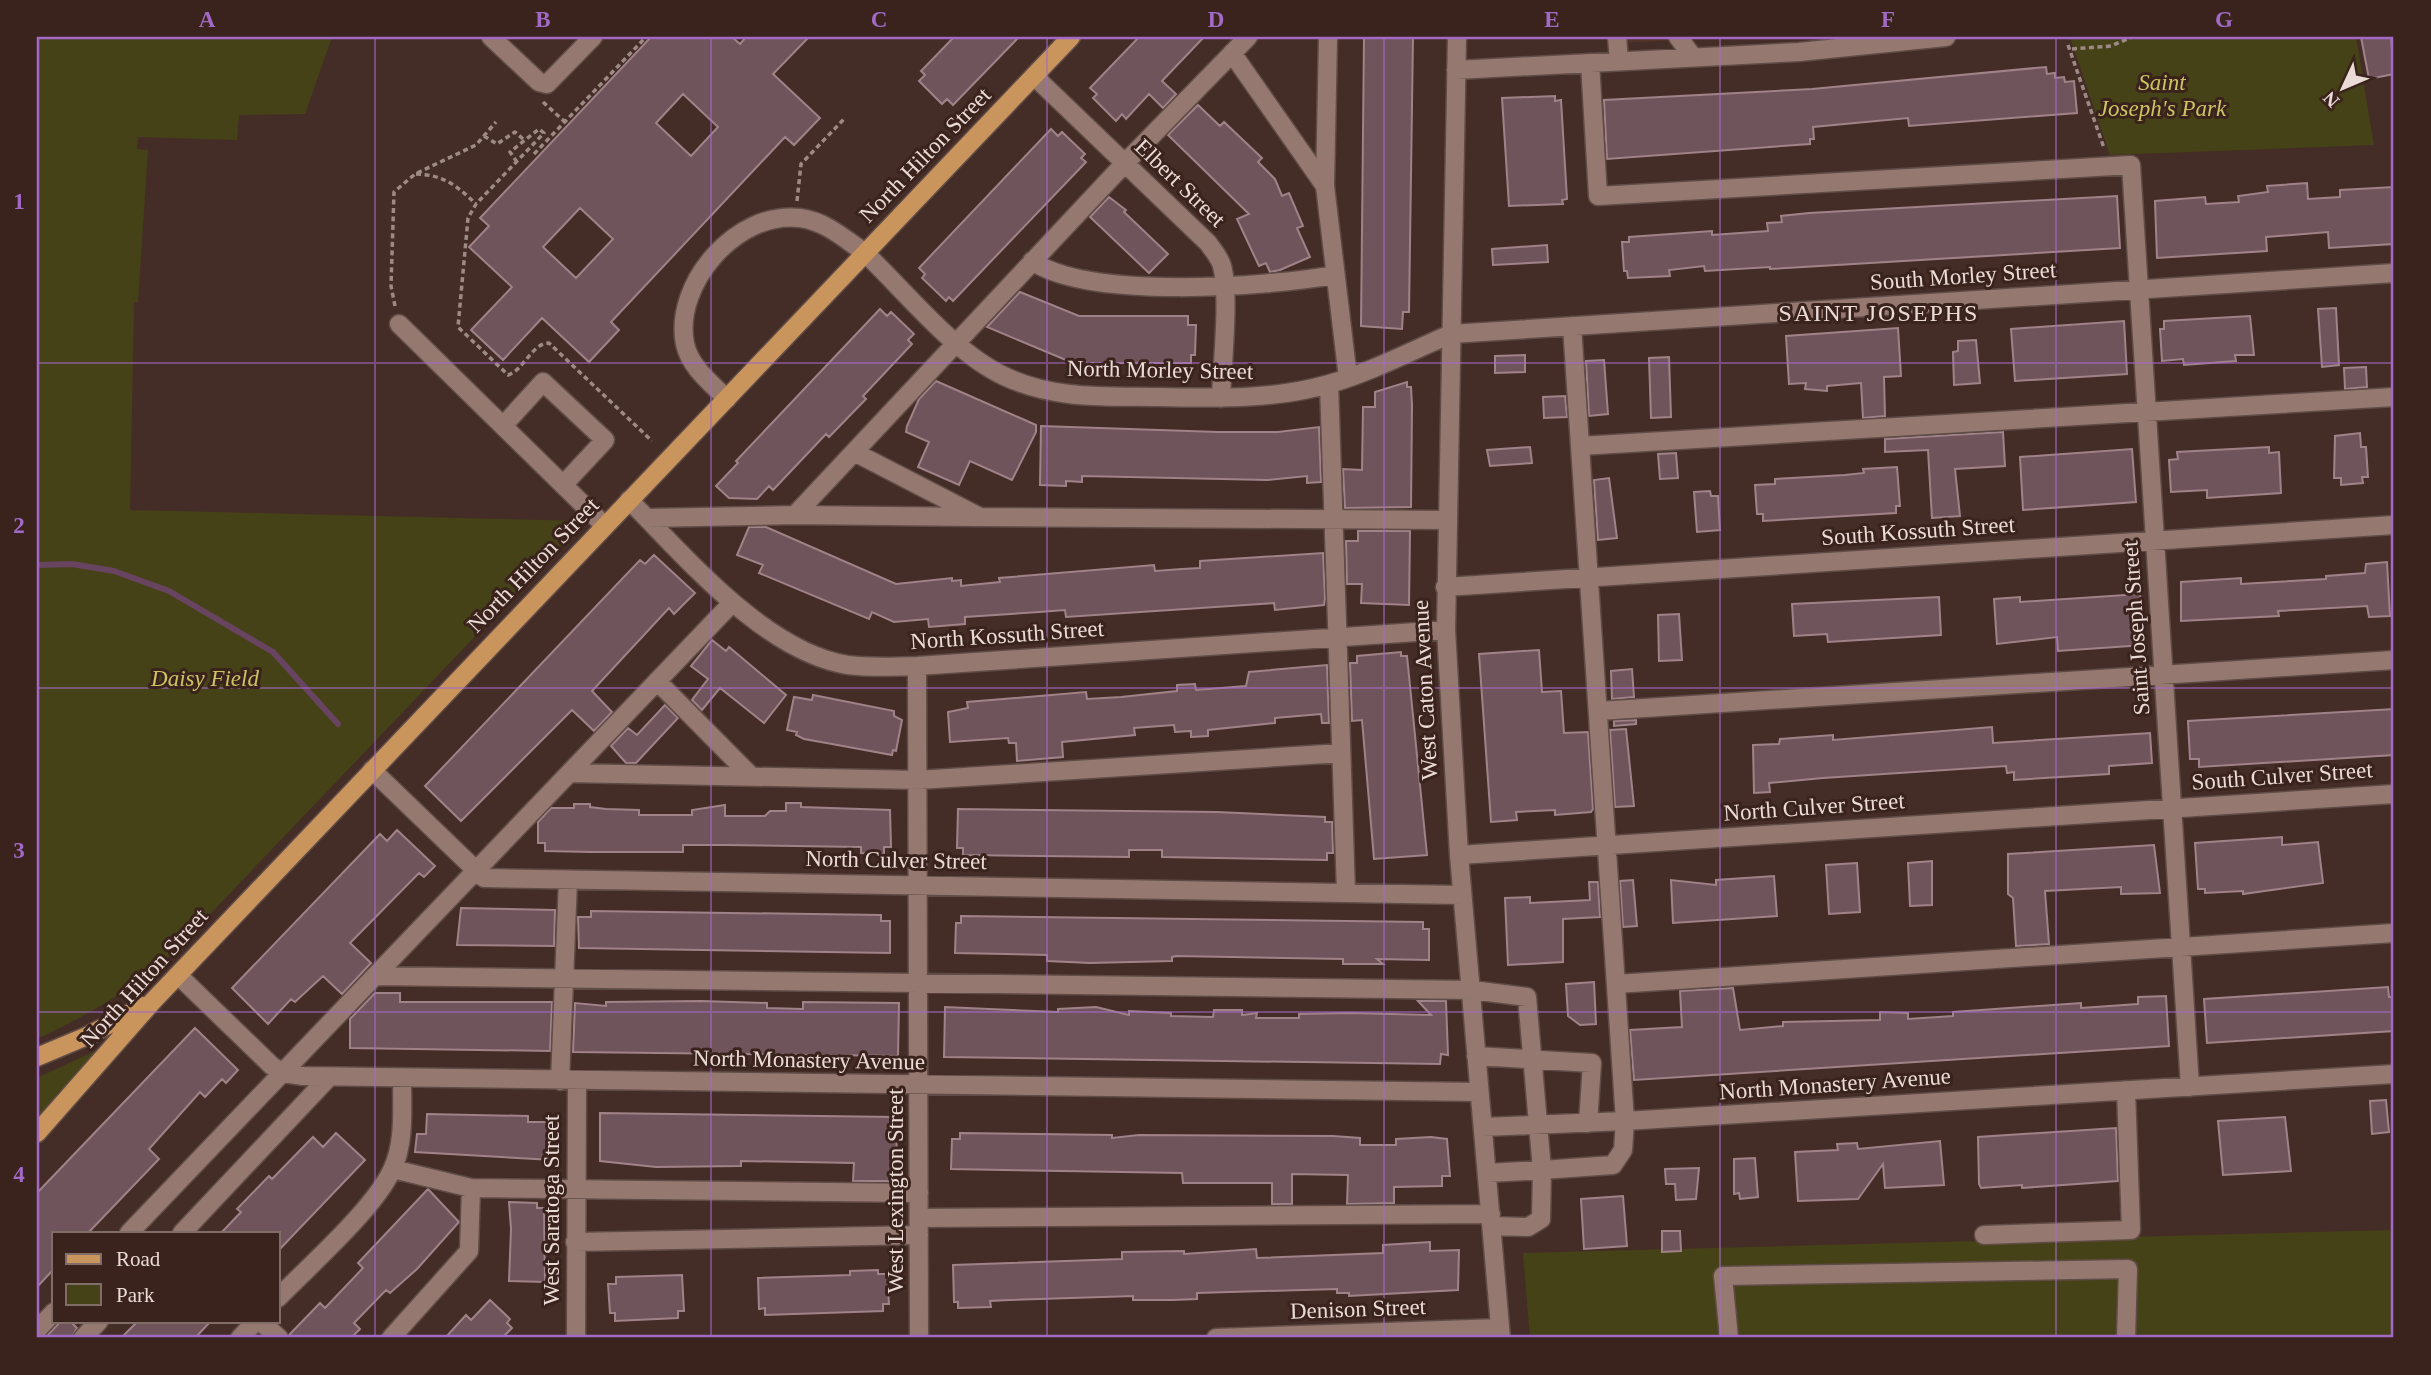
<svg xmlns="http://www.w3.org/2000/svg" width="2431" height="1375" font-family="Georgia,serif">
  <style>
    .built { fill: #51332a }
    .green { fill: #464217 }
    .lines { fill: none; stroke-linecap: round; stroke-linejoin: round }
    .stream { stroke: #684461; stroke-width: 6 }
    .building { fill: #70545b; stroke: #a08289; stroke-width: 2; fill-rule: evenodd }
    .minor-casing { stroke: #604c46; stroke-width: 21 }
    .major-casing { stroke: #604c46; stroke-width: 21 }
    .path { stroke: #9d8a85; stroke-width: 3.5; stroke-dasharray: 5 3.5; stroke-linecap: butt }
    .minor { stroke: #957971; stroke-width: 18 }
    .major { stroke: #c9955d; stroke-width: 18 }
    .grid { fill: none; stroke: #a269c7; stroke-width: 2; stroke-opacity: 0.55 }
    .labels { text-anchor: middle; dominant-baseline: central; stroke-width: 6; stroke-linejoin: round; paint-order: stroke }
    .park-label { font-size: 23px; font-style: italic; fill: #ccc361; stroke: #3a231c }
    .street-label { font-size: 23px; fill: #ebdbd7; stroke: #3a231c }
    .neighbourhood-label { font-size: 24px; letter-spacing: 2px; fill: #ebdbd7; stroke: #3a231c }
    .neatline { fill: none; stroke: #a269c7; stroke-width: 2.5 }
    .grid-label { font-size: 23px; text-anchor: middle; font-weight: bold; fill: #a269c7 }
  </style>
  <rect width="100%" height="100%" fill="#442d26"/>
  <path class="built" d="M1607,37H1729L1607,44Z"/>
  <path class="green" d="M37,37H332L305,114L239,115L237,140L138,137L137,149L148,150L138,302H134L130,510L585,521L174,952C132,990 88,1015 37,1039Z
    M2070,37H2356L2374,145L2110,155Z
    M97,1050L100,1054L37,1118V1078Z
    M2394,1230V1338H1530L1523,1253Z"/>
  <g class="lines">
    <path class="stream" d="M37,565L72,564L114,571L169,591L273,652L338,724"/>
  </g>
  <path class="building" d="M651,37H732L740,44L746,37H809L773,74L820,118L794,145L785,137L611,322L619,330L589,362L542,318L503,360L471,330L512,287L469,247L489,226L480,218ZM683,94L718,127L691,156L656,123ZM580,208L613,239L576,278L543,247Z
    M954,37H1019L953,105L947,99L942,104L919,81L925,75L921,71Z
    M1139,37H1204L1162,81L1176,94L1163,108L1149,94L1126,119L1122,114L1116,121L1093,98L1097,94L1090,88Z
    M1364,37H1413L1409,312H1403L1402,329L1361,326Z
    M2361,37H2391L2394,74L2369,79Z
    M2046,67L2047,74L2055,73V78L2064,77L2065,82L2074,81L2077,113L1909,126L1908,118L1813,127L1814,139H1810V144L1607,159L1604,100L1812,89Z
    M1555,96V101L1561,100L1567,199L1562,200L1563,204L1509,206L1502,98Z
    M1198,105L1220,126L1224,122L1262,158L1258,162L1275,179L1282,196L1289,193L1303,226L1297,228L1310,257L1280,270L1270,272L1266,263L1259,266L1237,219L1249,214L1168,135Z
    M1051,129L1058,136L1062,132L1085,154L1081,158L1086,162L953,301L949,297L946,301L922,278L925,274L919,268Z
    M2307,183L2308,199L2340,197V190L2394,187V244L2329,248L2328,232L2266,237L2267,251L2157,258L2155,201L2205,197L2206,204L2239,202L2238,196L2268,192L2267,186Z
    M2117,196L2120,248L1770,269V267L1705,271L1704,266L1669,270L1670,276L1628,278L1627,271H1624L1622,242H1629V237L1712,231V235L1768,231L1767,223L1782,222L1781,216L1809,213Z
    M1109,197L1126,210L1124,212L1168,254L1149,273L1090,217Z
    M1547,245L1548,262L1493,265L1492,249Z
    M1020,292L1079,316H1188V325H1196L1195,355H1191V363H1073L987,327Z
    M2336,308L2339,365L2322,367L2318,309Z
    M880,309L887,316L891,312L914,334L908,340L912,344L863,396L866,399L829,437L826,434L773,490L769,486L757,499L729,498L716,486L738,463L736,461Z
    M2250,316L2254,355H2235L2236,361L2184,365L2183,359L2162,361L2160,329H2164V321Z
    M2124,321L2127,374L2015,381L2011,329Z
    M1898,328L1901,376L1884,377L1885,416L1863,418L1861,383L1827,386V391L1805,389L1806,383L1789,384L1786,336Z
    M1976,340L1980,383L1954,385L1953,352L1958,351V341Z
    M1525,355V372L1495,373V356Z
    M1669,357L1671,417L1651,418L1649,358Z
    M1604,360L1608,414L1589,416L1586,361Z
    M2366,367L2367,387L2345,389L2344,368Z
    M936,381L1036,425V432L1012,480L970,461L959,485L918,467L929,442L906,432L907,426L919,399Z
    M1407,382V387H1411L1412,405L1411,507L1345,508L1343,469L1362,470L1363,407H1375V392Z
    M1565,396L1567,417L1544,418L1543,397Z
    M1041,426L1218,432H1278L1319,427L1321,482L1307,483V476L1268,480L1082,476V482L1066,481V486L1040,485Z
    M2003,432L2005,466L1955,469L1960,516L1932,518L1928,450L1885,452V439Z
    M2360,433L2361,447H2366L2368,477H2362L2363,483L2341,485V478H2334L2335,436Z
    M1530,447L1532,463L1490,466L1487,450Z
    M2269,447V453L2279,452L2281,493L2207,498V490L2171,492L2169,460L2178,459L2177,452Z
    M2132,449L2136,502L2023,510L2020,457Z
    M1676,453L1678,478L1660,479L1658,454Z
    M1897,467L1900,506H1896V513L1763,521V514H1757L1755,485L1775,484V479L1845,475L1864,473L1863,469Z
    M1609,478L1617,538L1598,540L1594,480Z
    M1710,491L1711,496H1718L1720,530L1697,532L1694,492Z
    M749,527H766L896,584L952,578V581L961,580V586L1000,582L999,578L1154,565L1155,571L1182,569L1200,568V561L1323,553L1325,599L1324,605L1275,610L1274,603L1066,617L1065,610L1039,612L965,617V624L929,627L928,619L894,622L872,612L869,619L759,573L763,565L737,555Z
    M1358,531H1410L1409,605L1361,603L1362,584H1347L1346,541H1358Z
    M654,555L695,593L674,614L669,608L592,691L612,712L594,731L572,710L461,821L425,786L640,560L645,564Z
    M2387,562L2390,616L2369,617L2367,606L2278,611L2279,616L2181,621V582L2241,578V584L2326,579V576L2365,573L2366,564Z
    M2140,594L2144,645L2058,651L2057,637L1997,644L1994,599L2020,597V602Z
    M1939,597L1941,635L1828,642L1827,634L1794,636L1792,604Z
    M1679,614L1682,660L1659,661L1658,615Z
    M712,640L726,651L729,647L786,695L764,723L720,688L702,710L692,700L708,679L691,666Z
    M1539,650L1542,692L1561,691L1564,733L1588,732L1593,809L1591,812L1555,815V810L1516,812L1517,820L1491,822L1479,654Z
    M1401,652V656H1407L1427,855L1374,859L1362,720L1352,721L1350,663H1357V656Z
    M1327,665L1329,723H1322L1321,714L1275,718V723L1208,730V736L1191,737V731L1175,732L1174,725L1134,728L1135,735L1062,742L1063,757L1017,761L1016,743H1009L1008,738L950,742L948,712L968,708L967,702L1086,692L1087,699L1121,697L1177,691V685L1195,684L1196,690L1246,686L1249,672Z
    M1632,669L1634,697L1612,699L1611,671Z
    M813,695L894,711V716L902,720L896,751L893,750L892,755L832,744L804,739L796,735L797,732L787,730L794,697L812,700Z
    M665,705L678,718L636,763H626L611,746L628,728L637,735Z
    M2394,709V755L2199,767V759H2190L2188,721Z
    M1636,720V724L1614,726V721Z
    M1992,727L1993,743L2150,733L2152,763L2109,766V774L2014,780V772L2007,773L2006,766L1823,778L1769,783L1770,792L1754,793L1753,745L1779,744L1780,739L1833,735V740Z
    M1626,729L1634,806L1615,807L1610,730Z
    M786,803H801V807L890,810L891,847H884V854L861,853V847L724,845H683V852H591L545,851V843H538V822L551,808H574V804H590V807L606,809L639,810V815H692V810L725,805V816H765L770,811H786Z
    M958,809L1217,812L1325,817V822H1332L1333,853H1327V860L1162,857V850H1129V857L963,855V848H957Z
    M397,830L435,866L424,877L419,873L350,943L371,963L342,994L323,976L295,1002L291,999L268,1024L232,988L380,834L387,841Z
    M2282,837V845L2318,842L2323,883L2243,894V891L2205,893V889H2198L2195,843Z
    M2154,845L2160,893L2121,894V887L2045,891L2049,944L2016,946L2013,898L2008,894V854Z
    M1932,861V905L1910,906L1908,863Z
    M1857,863L1860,912L1829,914L1826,865Z
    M1774,876L1777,916L1673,923L1671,880L1716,885V880Z
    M1633,880L1637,926L1623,927L1620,881Z
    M1589,882H1598L1600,917L1563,919V962L1508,965L1505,898L1530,897V903L1590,900Z
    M461,908L555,910L554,946L457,945Z
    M591,911L881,915V921H890V953L579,948L578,917H591Z
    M961,916L1423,922V929H1429V960L1377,959L1383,964H1343V959L1176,956L1172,957V961L1090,963L1047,961V955L955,953L956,923H961Z
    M1594,982L1596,1024L1580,1025L1568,1016L1566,984Z
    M2388,987L2389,997H2394V1031L2207,1043L2204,999Z
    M1733,988L1740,1030L1783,1026V1022L1880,1020V1012L1908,1013V1019L1953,1016V1012L2081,1003V1008L2138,1004V997L2166,996L2169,1046L1634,1080L1630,1030L1682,1027L1680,991Z
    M375,993H400V1002H552L550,1051L350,1048V1019Z
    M701,1001L767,1003V1008L803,1009V1002L899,1003L898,1056L573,1052L575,1003L606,1006V1002Z
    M1418,1001H1446L1448,1055L1441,1054L1440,1064L944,1057L945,1007L1058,1012V1009L1096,1007L1129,1015V1011L1171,1013V1016L1213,1017L1214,1010H1242V1015L1257,1013L1256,1018H1299V1014L1350,1013L1431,1015Z
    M195,1028L238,1070L226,1083L222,1079L205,1097L200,1092L149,1149L159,1159L88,1233H54V1269L37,1287V1193Z
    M2386,1100L2389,1132L2372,1134L2370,1101Z
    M600,1113L897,1117L896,1181H853L854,1163L741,1161V1166L656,1167L600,1161Z
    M427,1114L528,1116V1122H554L552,1160L415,1152L417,1134H426Z
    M2285,1117L2291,1171L2223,1175L2218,1121Z
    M2116,1128L2118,1181L2022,1188V1185L1981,1188L1979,1184L1978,1137Z
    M336,1133L365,1160L278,1251V1233H221L241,1212L237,1209L269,1176L272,1179L313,1137L323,1147Z
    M960,1133L1112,1135V1138L1139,1135L1333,1136L1360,1138V1145H1396V1139L1431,1137L1447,1139L1450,1176H1442V1186L1394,1187V1203L1347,1204L1348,1175L1292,1174V1204H1272V1183H1183L1182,1173L951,1169L952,1139H960Z
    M1940,1141L1944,1185L1885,1188L1883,1164L1858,1199L1798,1201L1795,1152L1838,1150L1837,1144L1857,1143L1858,1149Z
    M1755,1158L1758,1197L1740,1199L1739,1193L1734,1194V1159Z
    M1699,1168L1696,1199L1676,1200L1675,1184H1666L1665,1169Z
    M428,1189L459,1222L417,1269L390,1293L386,1290L354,1323L360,1329L351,1338H290V1334L320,1303L325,1308L363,1268L358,1263Z
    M1623,1196L1627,1246L1584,1249L1581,1199Z
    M509,1202L537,1203V1208H544L545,1282L509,1281L511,1229Z
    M1662,1231H1680L1681,1251L1662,1252Z
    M1430,1242V1251L1459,1250L1458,1290L1349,1296V1293H1337V1289L1197,1293V1299L1173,1300H1133V1296L1009,1300L990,1301L991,1307L958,1308V1302H954L953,1265L1122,1259V1252L1184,1251V1254L1256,1249L1257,1258L1383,1253V1245Z
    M878,1270V1274H887L889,1304H883V1311L765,1315V1308L759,1309L758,1278L850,1275V1271Z
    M682,1275L684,1311H678V1318L615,1321V1313H610L608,1284H616V1277Z
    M490,1300L510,1319L507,1323L512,1328L502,1338H445L466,1315L471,1320Z
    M61,1321H70L77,1328L72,1338H45Z
    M138,1321H211L195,1338H121Z"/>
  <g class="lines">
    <g class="minor-casing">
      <path id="minor" d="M491,37L539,82L547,84L593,37
        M1328,37L1325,186L1348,378
        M1457,37L1446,630L1459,855L1501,1338
        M1617,37L1619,61
        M1678,37L1693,57
        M1232,53L1325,186
        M1590,63L1598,196L2131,165L2190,1087
        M1456,70L1799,52L1946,37
        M1034,76L1208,243C1213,250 1220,258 1222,266C1230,295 1222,366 1221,398
        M1032,261C1090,300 1265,287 1335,275
        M399,324L605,526
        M1329,384L1346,892
        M727,399C711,383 690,367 685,344C673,284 737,210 800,218C825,221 845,239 865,253C906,292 953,352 1004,376C1054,400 1106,396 1160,397C1217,398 1273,400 1329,384C1371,372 1411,351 1451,334L2394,273
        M503,426L543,382L605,440L563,485
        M1580,446L2394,397
        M854,452L980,517L1447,520
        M629,500C686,557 765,652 848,665C871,668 894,667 917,666L1446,630
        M795,515L977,517
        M647,518L795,515L1125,163L1248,37
        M1445,587L2394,525
        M917,666L919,1338
        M657,681L752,777
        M1598,711L2394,660
        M372,770L484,878L1462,895
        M570,773L918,780L1341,753
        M1459,855L2394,794
        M178,975L272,1066L283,1073L303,1076L1479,1092
        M376,976L1472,990L1527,997L1542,1170L1613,1165L1623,1150L1625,1121L1572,326
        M1616,984L2394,933
        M1476,1056L1592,1063L1588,1123
        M560,1081L568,880
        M1483,1127L1625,1121L2394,1074
        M393,1169L471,1188L919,1193
        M1487,1173L1542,1170L1541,1219L1528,1227L1492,1226
        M919,1218L1491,1214
        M129,1233L732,603
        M182,1233L329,1077
        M1984,1235L2131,1230L2126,1090
        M575,1242L919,1235
        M278,1298C310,1265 374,1209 392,1170C405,1143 402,1109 402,1080
        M260,1321L279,1338
        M37,1330L54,1312
        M83,1338L99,1321
        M240,1338L256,1321
        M391,1338L469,1251L471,1188
        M576,1338L577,1082
        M1216,1338L1500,1328
        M1729,1338L1723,1276L2128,1269L2126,1338"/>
    </g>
    <g class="major-casing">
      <path id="major" d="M37,1057L87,1036L144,1006
        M37,1133L153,1001L1071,37"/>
    </g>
    <path class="path" d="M2068,45L2104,148
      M2072,49L2111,46L2132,37
      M543,102L565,122
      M484,136L497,144L515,132L523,139
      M534,154L646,37
      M517,162L510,152L539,129L544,133L476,204L468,218L458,327L508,375C524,370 532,343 549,343L652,441
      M416,174C444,175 456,185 476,204
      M797,201L801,164L844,119
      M395,306L391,286L394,192L415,174L476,145L496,122"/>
    <use href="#minor" class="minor"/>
    <use href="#major" class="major"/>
  </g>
  <path class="grid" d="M375,37V1338M711,37V1338M1047,37V1338M1384,37V1338M1720,37V1338M2056,37V1338M37,363H2394M37,688H2394M37,1012H2394"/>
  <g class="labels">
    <g class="park-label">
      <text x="2162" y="82">Saint<tspan x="2162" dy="26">Joseph's Park</tspan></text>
      <text x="205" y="678">Daisy Field</text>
    </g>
    <g class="street-label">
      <text transform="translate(925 155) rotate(-46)">North Hilton Street</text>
      <text transform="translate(1180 183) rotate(44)">Elbert Street</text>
      <text transform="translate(1963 276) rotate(-4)">South Morley Street</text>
      <text transform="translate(1160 370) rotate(1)">North Morley Street</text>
      <text transform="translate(1918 531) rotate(-4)">South Kossuth Street</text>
      <text transform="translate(533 565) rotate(-46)">North Hilton Street</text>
      <text transform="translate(2136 628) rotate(-94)">Saint Joseph Street</text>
      <text transform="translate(1007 635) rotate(-4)">North Kossuth Street</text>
      <text transform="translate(1425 690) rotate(-93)">West Caton Avenue</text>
      <text transform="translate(2282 776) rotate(-4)">South Culver Street</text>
      <text transform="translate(1814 807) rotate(-4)">North Culver Street</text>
      <text transform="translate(896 860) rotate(1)">North Culver Street</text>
      <text transform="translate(144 978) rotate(-48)">North Hilton Street</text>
      <text transform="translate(809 1060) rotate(1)">North Monastery Avenue</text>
      <text transform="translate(1835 1084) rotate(-4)">North Monastery Avenue</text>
      <text transform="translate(895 1191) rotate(-90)">West Lexington Street</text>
      <text transform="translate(551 1210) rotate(-90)">West Saratoga Street</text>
      <text transform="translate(1358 1309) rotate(-2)">Denison Street</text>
    </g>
    <g class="neighbourhood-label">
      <text x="1879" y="313">SAINT JOSEPHS</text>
    </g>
  </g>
  <rect width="2431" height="1375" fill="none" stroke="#3a231c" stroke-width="77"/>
  <rect x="52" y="1232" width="228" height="91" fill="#3a231c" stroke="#816d67" stroke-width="2"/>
  <rect x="66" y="1254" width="35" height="10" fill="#c9955d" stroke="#816d67" stroke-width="2"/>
  <text x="116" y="1266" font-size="21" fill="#ebdbd7">Road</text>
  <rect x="66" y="1284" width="35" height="21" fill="#464217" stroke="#816d67" stroke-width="2"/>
  <text x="116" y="1302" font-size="21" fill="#ebdbd7">Park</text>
  <g transform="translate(2343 88) rotate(226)" stroke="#3a231c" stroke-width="5" paint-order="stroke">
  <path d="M0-5L12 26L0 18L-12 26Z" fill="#ebdbd7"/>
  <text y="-10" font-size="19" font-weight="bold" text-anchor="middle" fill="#ebdbd7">N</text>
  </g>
  <rect x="38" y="38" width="2354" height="1298" class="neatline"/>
  <g class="grid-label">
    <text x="207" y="27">A</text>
    <text x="543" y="27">B</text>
    <text x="879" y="27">C</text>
    <text x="1216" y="27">D</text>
    <text x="1552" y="27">E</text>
    <text x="1888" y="27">F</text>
    <text x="2224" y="27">G</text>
    <text x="19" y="209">1</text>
    <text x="19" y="533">2</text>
    <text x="19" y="858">3</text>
    <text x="19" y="1182">4</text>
  </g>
</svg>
